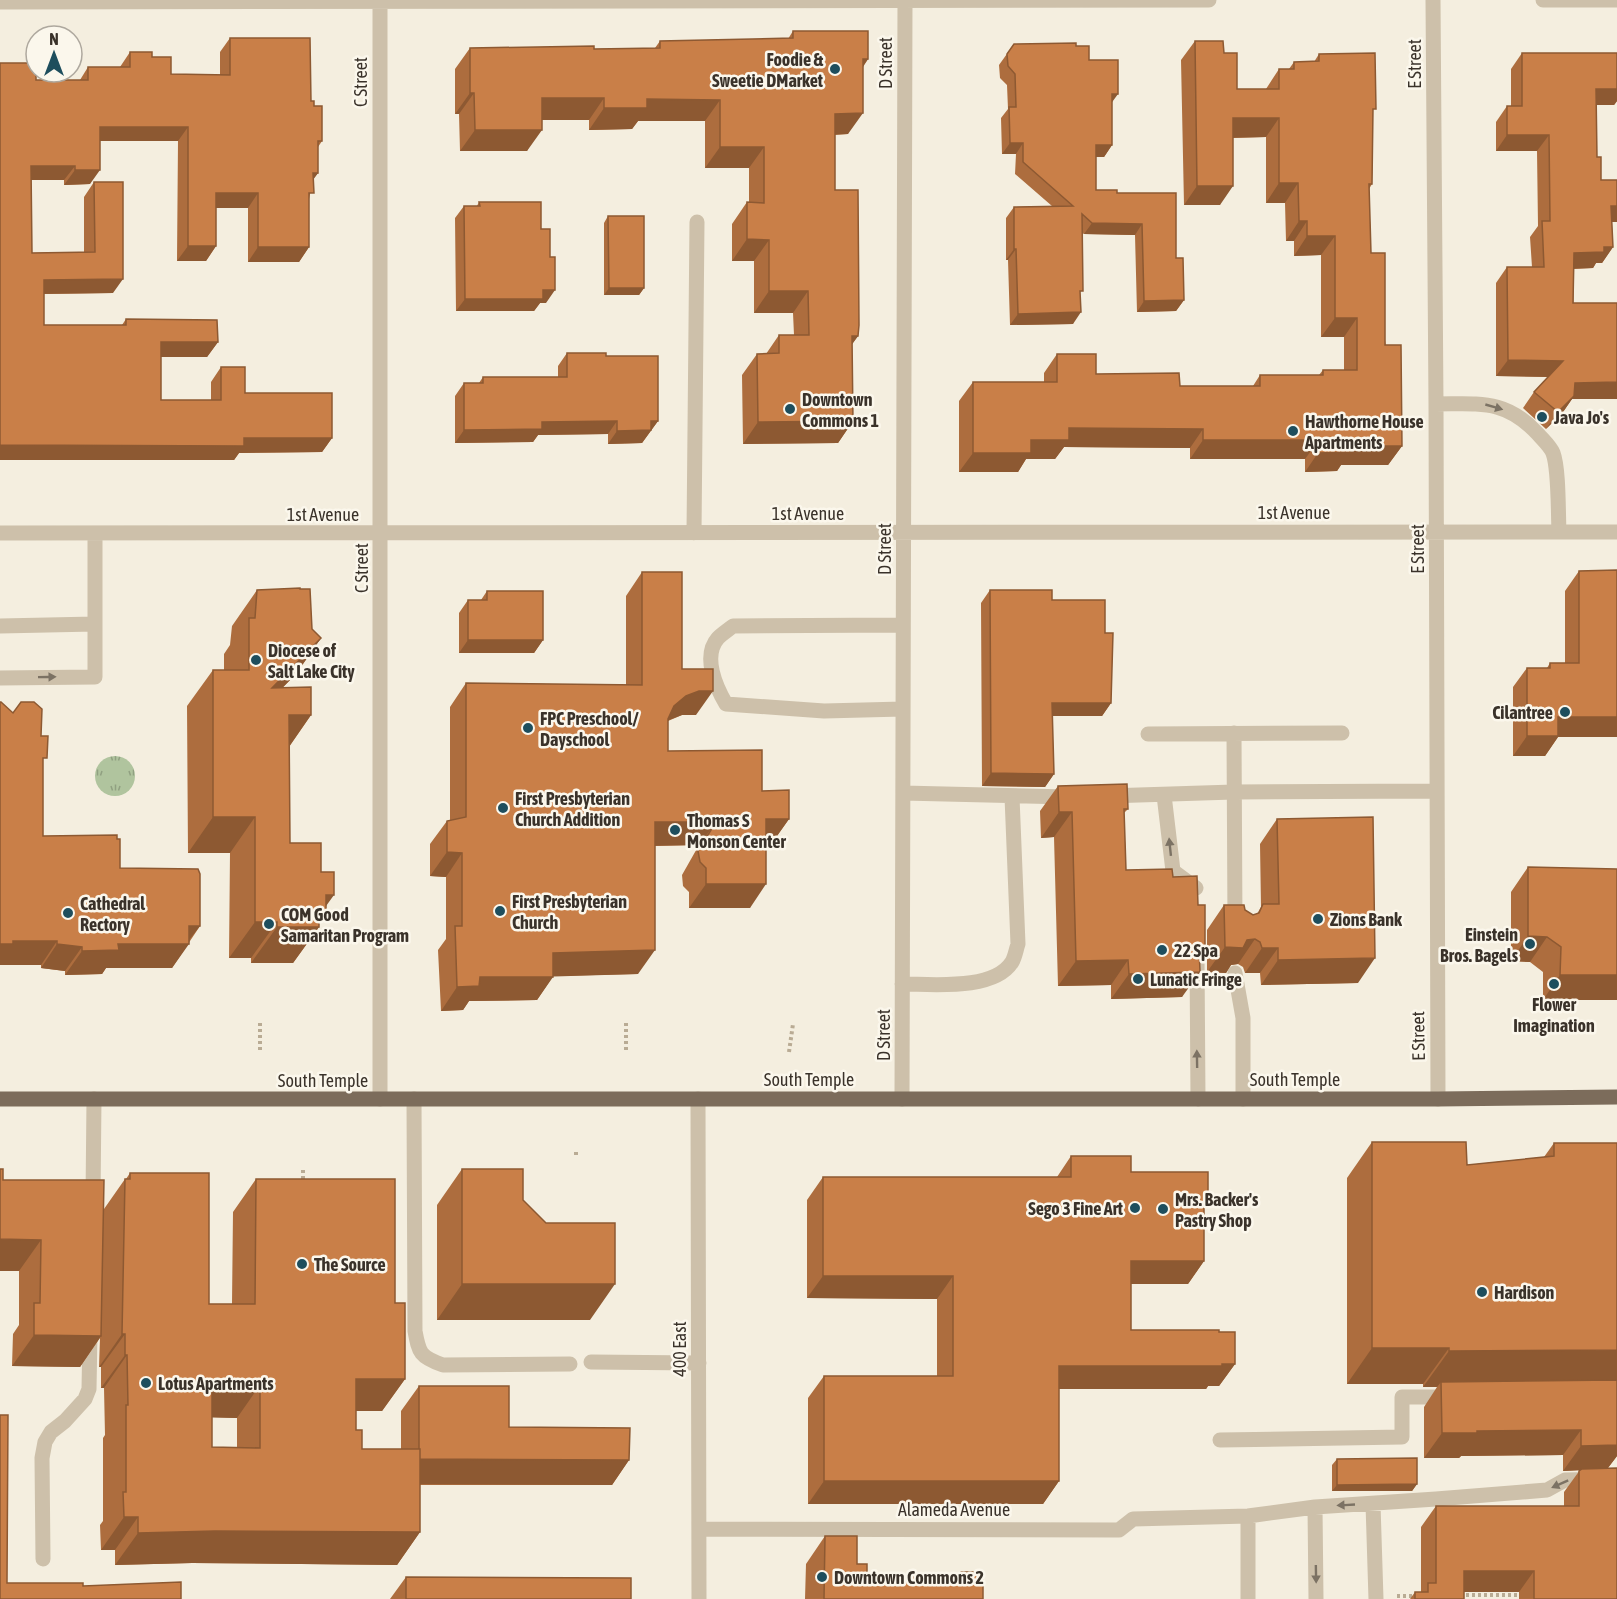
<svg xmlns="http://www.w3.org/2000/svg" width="1617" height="1599" font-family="'Asap Condensed',sans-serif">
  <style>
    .grass { fill: url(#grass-tufts) }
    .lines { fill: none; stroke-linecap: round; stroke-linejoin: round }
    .path { stroke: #b9ab94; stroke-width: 4; stroke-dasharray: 3 3; stroke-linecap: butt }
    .minor { stroke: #cdc0aa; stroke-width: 15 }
    .major { stroke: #7c6c5b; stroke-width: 15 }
    .wall { fill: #ad6d3e; fill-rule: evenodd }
    .shaded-wall { fill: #8d5932 }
    .building { fill: #c97f48; stroke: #8d5932; stroke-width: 1.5; fill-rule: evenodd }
    .oneway { fill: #7c7264 }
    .poi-dot { fill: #1e4e5d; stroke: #fbf7ec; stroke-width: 2 }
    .labels { text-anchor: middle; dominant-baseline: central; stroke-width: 5; stroke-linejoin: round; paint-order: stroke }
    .poi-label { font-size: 18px; font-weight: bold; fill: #3a322a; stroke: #fbf7ec; text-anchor: start }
    .street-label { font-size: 18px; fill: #3a322a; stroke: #fbf7ec }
  </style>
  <defs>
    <pattern id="grass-tufts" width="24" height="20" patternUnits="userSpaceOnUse" patternTransform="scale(1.5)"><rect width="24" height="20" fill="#b0c49e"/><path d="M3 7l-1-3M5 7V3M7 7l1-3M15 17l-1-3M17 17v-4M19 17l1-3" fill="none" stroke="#90a081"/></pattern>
  </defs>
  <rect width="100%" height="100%" fill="#f4eedf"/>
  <path class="grass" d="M95 776a20 20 0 1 1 40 0a20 20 0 1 1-40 0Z"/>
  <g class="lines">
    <path class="path" d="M260,1023V1051
      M626,1023V1052
      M789,1052L793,1024
      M576,1152V1158
      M303,1170V1184
      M1460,1595H1522
      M1397,1596H1417"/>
    <path class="minor" d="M380,0V1099
      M1433,0L1436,404L1438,1099
      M1543,0H1617
      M0,2L1209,0
      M1436,404C1481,404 1506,399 1538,434C1543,440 1550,446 1553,453C1559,469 1558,512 1559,531
      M0,533L1617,532
      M694,533L697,222
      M0,626L95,624
      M0,678L95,677V533
      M903,709L824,711L726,704C716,687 702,656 718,638C722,634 728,630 733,626L903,625
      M1234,733L1235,925
      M1148,734L1342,733
      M903,793L1068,797
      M1164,795L1173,871L1196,888
      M1107,796L1234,792L1436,791
      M1197,957L1198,1099
      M1235,973L1243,1018V1099
      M902,984C932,984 994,991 1012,962C1015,957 1016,950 1018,944L1012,797
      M414,1099L415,1331C419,1353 420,1357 443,1365L570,1364
      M698,1099L699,1599
      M902,1099L905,0
      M93,1198L94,1099
      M591,1362L699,1363
      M1220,1440L1402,1437V1397H1449
      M1373,1504L1376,1599
      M1315,1507L1316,1599
      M699,1529L1119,1530L1133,1519L1248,1516L1315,1507L1436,1499L1547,1490L1565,1480L1617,1479
      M43,1559L42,1458L45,1442L51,1432L65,1421L85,1399L89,1389L90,1333
      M1248,1599V1516"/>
    <path class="major" d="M0,1099H1438L1617,1097"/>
  </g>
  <path class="wall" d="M793,31L868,59L863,67L848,134L835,135V190L858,336L852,344L853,421L838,443L743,444L742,375L757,354H766L779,335H794L793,313H754V261H732V224L747,202H749V168H705V121H638L632,129L589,130V120H542L527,151H460L459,114H455V69L470,48L594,49L655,48L660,41L788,39Z
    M230,38L311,101L314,106L322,141L318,147V173L313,179L309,199V247L299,262H248V208H216V246L206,261H177L178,141H100L90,184L64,185V180H31L32,253L84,252V197L94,182L113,293L44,294V325H122L126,319L218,342L207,357H161V400H211V382L221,367L245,393L332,438L322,452L239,453L234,460H0L36,80H80L88,67H120L130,52L152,57L171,74L220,75V52Z
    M1195,41L1224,53L1237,89H1266L1279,69H1289L1294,62H1314L1319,54L1373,113L1372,184L1369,189L1371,253L1402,446L1388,465H1341L1337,471L1305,472V459H1190V448L1064,447L1055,459H1026L1018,472H959V401L973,382H1044V373L1057,354L1096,374L1180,386H1253L1260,375H1319L1323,370H1344V337H1321V255L1294,256V241H1286L1285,203H1266V137L1233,138L1220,205H1184L1181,60Z
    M1014,44L1076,46L1089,60L1112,103V145L1104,157H1096V190L1117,193L1176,258L1184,300L1176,311L1137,312L1135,235L1084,234L1082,233L1080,294L1073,324L1010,325L1008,260H1006V218L1014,207L1052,206L1015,174L1016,154H1002L1001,118L1008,109L1007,85L1000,78L999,65Z
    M1522,53H1617V101L1614,105H1596L1597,157L1601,180L1617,222H1612L1613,247L1602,263H1596L1593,268L1574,269L1572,399L1563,412L1546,429L1523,408L1534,392L1548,377L1496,376V283L1507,267H1532L1530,237L1538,226L1537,151H1496V122L1507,106H1511V69Z
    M479,202L541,229L546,303H540L534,311H456L455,218L464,206H477Z
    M608,216L644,288L639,295H604V223Z
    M567,353L606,356L658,421L642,443L608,444V434L538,435L533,442L455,443V396L464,383H479L483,377H558V366Z
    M1579,571L1617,737H1558L1545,756H1513V687L1527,668H1547L1550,663H1565V591Z
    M642,572L682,669L696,715H682L668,721V751L762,791L789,819L772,843H766L750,908H689V892L683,886L682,875L699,845L655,846L638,974L553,976L537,1000L469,1001L463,1010L441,1011L438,950L446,939V877L430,876V844L447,821L450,820V707L466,683L626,685V596Z
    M257,590L312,629L321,638L296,674L283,687L311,715L289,747L290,843L321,872L326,906V913L319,923V927L293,963H251V958H229L230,853H188L187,706L213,670H224V654L230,645L232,626Z
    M990,590L1105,633L1111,703L1102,716H1052L1054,774L1045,787L982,786L981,603Z
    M487,591L543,640L534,653H459V613L468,600H481Z
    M13,713L41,736L43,764V836L120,868L200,926L172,968H106L102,974L65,975V971L41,968V965H0Z
    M1058,786L1128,809L1124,813L1126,870L1173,877L1198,905L1205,947L1199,955L1182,997L1111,999V985L1058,986L1054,837L1041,838L1040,811Z
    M1277,819L1358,983L1261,985L1260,973H1245L1243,967L1238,964L1231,965L1226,973L1207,972V930L1224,905L1253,915L1257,914L1261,907L1260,844Z
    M1528,867L1617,1000H1543V972L1530,962L1511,961V892Z
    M1372,1142L1467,1165L1544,1157L1554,1143L1617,1456L1608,1468L1617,1599H1519V1592H1464V1599H1410L1415,1592H1421V1527L1436,1506H1564V1492L1580,1470L1563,1471V1455L1461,1456L1459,1458H1424V1407L1437,1387H1423V1384H1347V1178Z
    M1071,1156L1131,1172L1208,1199L1204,1203V1261L1188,1284H1131V1330L1219,1332L1235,1364L1219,1386H1208L1206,1389H1059V1481L1043,1504H808V1398L824,1376H937V1299L807,1298V1200L823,1177H1057Z
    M462,1169L523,1200L590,1320H437V1205Z
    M130,1173L209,1304H232L233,1212L256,1179L395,1303L405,1379L382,1411H356V1430L362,1449H401V1411L419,1386L509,1427L629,1460L612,1485H420V1532L397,1565L192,1563L115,1565V1550H101L100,1525L103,1521V1438L105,1435L104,1388H101V1367H99L100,1338L80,1367L12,1366L13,1334L19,1325V1271L3,1180L104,1209L125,1179H126ZM212,1417L237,1418V1448L212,1447Z
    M1337,1459L1417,1484L1412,1491H1332V1465Z
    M825,1536L857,1564L867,1577H958L961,1572L983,1599H805L806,1564Z
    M406,1577L631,1599H390Z"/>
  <path class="shaded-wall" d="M863,59H868L853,81Z
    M1596,89H1617V101L1614,105H1584Z
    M470,93H474L459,114H455Z
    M1112,94H1118L1110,105Z
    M542,98H604L589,120H527Z
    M647,99L720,100L705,121H638L632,129L589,130L604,108Z
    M863,113L848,134L820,135L835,114Z
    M1233,118H1279L1266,137L1220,138Z
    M100,127H188L178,141H90Z
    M475,130H542L527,151H460Z
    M1507,135H1549L1537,151H1496Z
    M1010,143H1023L1016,154H1002Z
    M1096,145H1112L1104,157H1088Z
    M720,147H764L749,168H705Z
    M31,166H75L64,180H20Z
    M75,170H100L90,184L64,185Z
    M313,173H318L308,187Z
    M1279,183H1298L1285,203H1266Z
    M1197,186H1233L1220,205H1184Z
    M216,193H258L248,208H205Z
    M1611,206H1617V222H1600Z
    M1299,221H1307L1294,241H1286Z
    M1092,223L1142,224L1135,235L1084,234Z
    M1307,236H1335L1321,255L1294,256Z
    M747,239L769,240L754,261H732Z
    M188,246H216L206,261H177Z
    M258,247H309L299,262H248Z
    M1604,247H1613L1602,263H1596L1593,268L1562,269L1574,253Z
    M1014,249H1016L1008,260H1006Z
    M123,279L113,293L34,294L44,280Z
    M609,288H644L639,295H604Z
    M543,290H555L546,303H540L534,311H456L465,299Z
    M769,291H808L793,313H754Z
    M1184,300L1176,311L1137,312L1144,301Z
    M1081,312L1073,324L1010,325L1018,314Z
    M1335,318H1357L1344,337H1321Z
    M852,336H858L843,357Z
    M161,342H218L207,357H151Z
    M1508,360L1563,361L1552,377L1496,376Z
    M1617,382V399H1572L1563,412L1546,429L1558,412L1575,383Z
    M617,421L608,434L538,435L533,442L455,443L464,430L542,422Z
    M651,421H658L642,443L608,444L617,431Z
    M853,421L838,443L743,444L758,422Z
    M1069,428L1203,429L1190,448L1064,447L1055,459H1026L1018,472H959L973,453L1031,440Z
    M244,438H332L322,452L239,453L234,460H0V445Z
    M1203,440H1319L1305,459H1190Z
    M1350,446H1402L1388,465H1341L1337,471L1305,472L1318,453Z
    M321,638L296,674L247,724L272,688Z
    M468,640H543L534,653H459Z
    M699,691H713L696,715H682L669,720L657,730L674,706L686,696Z
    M1052,703H1111L1102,716H1043Z
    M289,715H311L286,751Z
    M1558,717H1617V737H1558L1545,756H1513L1527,736Z
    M991,773L1054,774L1045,787L982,786Z
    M1059,812H1072L1054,837L1041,838Z
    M213,817H255L230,853H188Z
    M766,819H789L772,843H750Z
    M655,822H716L699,845L638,846Z
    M447,852L462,853L446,877L430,876Z
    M706,884H766L750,908H689Z
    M326,895H334L321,913H326L316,927H319L293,963H251L277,927Z
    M255,922H277L251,958H229Z
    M189,926H200L186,944H189L172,968H106L102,974L65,975L82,951L118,944Z
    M1528,936L1547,937L1530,962L1511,961Z
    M1255,939L1238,964L1231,965L1226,973L1207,972L1225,947L1247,940Z
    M13,941H57L41,965H0V944Z
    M57,944L82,947L65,971L41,968Z
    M1199,947H1205L1188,972Z
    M1262,948H1278L1260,973H1245Z
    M655,950L638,974L537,977L553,953Z
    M1375,958L1358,983L1261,985L1278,960Z
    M1128,960L1111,985L1058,986L1076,961Z
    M1200,972L1182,997L1111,999L1129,974Z
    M1560,975H1617V1000H1543Z
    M480,977H553L537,1000L469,1001L463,1010L441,1011L457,987Z
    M0,1239L41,1240L19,1271H0Z
    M1131,1261H1204L1188,1284H1115Z
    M823,1276H953L937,1299L807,1298Z
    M462,1284H615L590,1320H437Z
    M122,1334H125L101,1367H99Z
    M34,1335L101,1336L80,1367L12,1366Z
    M1372,1348H1449L1423,1384H1347Z
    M1617,1350V1383L1441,1382L1437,1387H1423L1449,1351Z
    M125,1355H127L104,1388H101Z
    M1222,1364H1235L1219,1386H1208L1206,1389H1043L1059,1366Z
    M356,1379H405L382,1411H333Z
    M212,1384L260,1385L237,1418L189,1417Z
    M1581,1430L1563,1455L1461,1456L1459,1458H1424L1442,1433L1477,1431Z
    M1617,1445V1456L1607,1469L1563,1471L1581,1446Z
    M419,1459L629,1460L612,1485L401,1484Z
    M824,1481H1059L1043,1504H808Z
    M1417,1484L1412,1491H1332L1337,1485Z
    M124,1517H138L115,1550H101Z
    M215,1531L420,1532L397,1565L192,1563L115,1565L138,1533Z
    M1464,1571H1534L1519,1592H1449Z"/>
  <path class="building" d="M793,31H868V59H863V113L835,114V190H858L859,325L858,336H852L853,421L758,422L757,354L779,353V335H809L808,291H769V240L747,239V202L764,203V147H720V100L647,99V108H604V98H542V130H475L474,93H470V48L594,46V49L660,48V41L793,38Z
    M230,38H310L311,101H314V106H322V141H318V173H313L314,193H309V247H258V193H216V246H188V127H100V170H75V166H31L32,253L95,252L94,182H123V279L44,280V325H126V319L217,320L218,342H161V400H221V367H245V393H332V438H244V446L0,445V63H36V80H88V67H130V52H152V57H171V74L230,75Z
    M1195,41H1223L1224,53H1237V89H1279V69H1294V62L1319,61V54L1375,53L1376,109H1373L1372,184H1369L1371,253H1385V345H1401L1402,446H1350L1351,452L1318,453L1319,440H1203V429L1069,428V440H1031V453H973V382H1057V354H1096V374L1179,373L1180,386H1260V375H1323V370H1357V318H1335V236H1307V221H1299L1298,183H1279V118H1233V186H1197Z
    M1076,43V46H1089V60H1118V94H1112V145H1096V190H1117V193H1176V258H1183L1184,300L1144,301L1142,224L1092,223L1082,214L1083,291H1080L1081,312L1018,314L1016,249H1014V207L1073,206L1023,162V143H1010L1009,107H1016L1015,74L1008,66L1007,54L1014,44Z
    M1522,53H1617V89H1596L1597,157H1601V180H1617V206H1611L1613,247H1604V252L1574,253L1573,303H1617V382L1575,383L1574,396L1558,412L1534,392L1563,361L1508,360L1507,267H1544L1542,221H1550L1549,135H1507V106H1522Z
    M479,202H541V229H550V257H555V290H543V299H465L464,206H480Z
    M608,216H644V288H609Z
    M567,353H606V356H658V421H651V430L617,431V421L542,422V429L464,430V383H483V377H567Z
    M1617,570V717H1558V736H1527V668H1550V663H1579V571Z
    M642,572H682V669H713V691H699L686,696L674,706L668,719V751L762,750V791L789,790V819H766V884H706V868L700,862L698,851L716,822H655V950L553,953V977H480L479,986L457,987L455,926H462V853L447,852V821L466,817V683L642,685Z
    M300,588V589H310L312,629L321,638L272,688L311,687V715H289L290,843H321V872H334V895H326V913H319V927H277V922H255V817H213V670H249V618H255L257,590Z
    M990,590H1052V600H1105V633H1113L1111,703H1052L1054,774L991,773Z
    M487,591H543V640H468V600H487Z
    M0,702H1L13,713L21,702H34L42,709L41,736H48L47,758H43V836L117,835V839H120V868L198,869L200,874V926H189V944H118L119,950L82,951V947L57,944V941H13V944H0Z
    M1127,784L1128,809H1124L1126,870L1172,869L1173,877L1197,876L1198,905H1205V947H1199L1200,972L1129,974L1128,960L1076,961L1072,812H1059L1058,786Z
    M1373,817L1375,958L1278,960V948H1262L1260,942L1255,939L1247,940L1243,948L1225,947L1224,905H1244L1245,910L1253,915L1259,913L1263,904H1279L1277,819Z
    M1528,867L1617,869V975H1560L1561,947L1547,937L1528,936Z
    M1372,1142H1466L1467,1165L1554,1156V1143H1617V1350L1449,1351V1348H1372Z
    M1071,1156H1131V1172H1208V1199H1204V1261H1131V1330H1219V1332H1235V1364H1222V1366H1059V1481H824V1376H953V1276H823V1177H1071Z
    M0,1169H3V1180H104L101,1336L34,1335V1303H40L41,1240L0,1239Z
    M462,1169H523V1200L546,1223H615V1284H462Z
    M130,1173H209V1304H255L256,1179H395V1303H405V1379H356V1430H362V1449H420V1532L215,1531L138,1533V1517H124L123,1492H126V1405H128L127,1355H125V1334H122L125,1179H130ZM212,1384L260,1385V1448L212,1447Z
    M1617,1380V1445L1581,1446V1430L1477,1431V1433H1442L1441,1382Z
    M419,1386H509V1427L630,1428L629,1460L420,1459V1449H419Z
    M0,1415H8L7,1583H83V1586L181,1582V1599H0Z
    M1417,1458V1484L1337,1485V1459Z
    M1617,1468V1599H1534V1571H1464V1599H1415V1592H1428V1583H1436V1506H1579V1471L1582,1469Z
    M825,1536H857V1564H867V1577H961V1572H983V1599H824Z
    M406,1577L631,1578V1599H406Z"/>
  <defs><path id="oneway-solid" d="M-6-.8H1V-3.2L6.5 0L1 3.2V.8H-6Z" transform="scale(1.5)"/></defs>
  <g class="oneway">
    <use href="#oneway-solid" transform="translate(1494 407) rotate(16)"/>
    <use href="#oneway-solid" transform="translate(47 677) rotate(-1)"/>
    <use href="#oneway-solid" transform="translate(1170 847) rotate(-96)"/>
    <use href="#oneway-solid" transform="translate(1197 1059) rotate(-91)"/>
    <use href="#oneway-solid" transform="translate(1560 1484) rotate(156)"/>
    <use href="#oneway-solid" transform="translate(1346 1505) rotate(177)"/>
    <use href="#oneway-solid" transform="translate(1316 1574) rotate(89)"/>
  </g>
  <g class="poi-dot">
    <circle cx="835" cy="69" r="6"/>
    <circle cx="790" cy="409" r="6"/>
    <circle cx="1542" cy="417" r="6"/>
    <circle cx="1293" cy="431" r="6"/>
    <circle cx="256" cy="660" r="6"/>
    <circle cx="1565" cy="712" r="6"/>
    <circle cx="528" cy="728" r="6"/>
    <circle cx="503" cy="808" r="6"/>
    <circle cx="675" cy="830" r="6"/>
    <circle cx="500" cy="911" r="6"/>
    <circle cx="68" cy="913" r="6"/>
    <circle cx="1318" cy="919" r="6"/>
    <circle cx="269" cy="924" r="6"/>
    <circle cx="1530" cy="944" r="6"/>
    <circle cx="1162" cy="950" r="6"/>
    <circle cx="1138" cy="979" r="6"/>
    <circle cx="1554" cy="984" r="6"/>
    <circle cx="1135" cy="1208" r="6"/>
    <circle cx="1163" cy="1209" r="6"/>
    <circle cx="302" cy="1264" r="6"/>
    <circle cx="1482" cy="1292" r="6"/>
    <circle cx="146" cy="1383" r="6"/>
    <circle cx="822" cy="1577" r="6"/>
  </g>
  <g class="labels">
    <g class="poi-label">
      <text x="823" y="59" text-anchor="end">Foodie &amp;<tspan x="823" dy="21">Sweetie DMarket</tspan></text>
      <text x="802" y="399">Downtown<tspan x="802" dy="21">Commons 1</tspan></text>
      <text x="1554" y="417">Java Jo's</text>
      <text x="1305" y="421">Hawthorne House<tspan x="1305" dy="21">Apartments</tspan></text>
      <text x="268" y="650">Diocese of<tspan x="268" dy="21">Salt Lake City</tspan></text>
      <text x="1553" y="712" text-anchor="end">Cilantree</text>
      <text x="540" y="718">FPC Preschool/<tspan x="540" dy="21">Dayschool</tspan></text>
      <text x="515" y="798">First Presbyterian<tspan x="515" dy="21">Church Addition</tspan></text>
      <text x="687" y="820">Thomas S<tspan x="687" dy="21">Monson Center</tspan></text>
      <text x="512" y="901">First Presbyterian<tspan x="512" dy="21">Church</tspan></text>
      <text x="80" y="903">Cathedral<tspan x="80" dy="21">Rectory</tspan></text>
      <text x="281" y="914">COM Good<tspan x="281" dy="21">Samaritan Program</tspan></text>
      <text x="1330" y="919">Zions Bank</text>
      <text x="1518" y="934" text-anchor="end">Einstein<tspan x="1518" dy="21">Bros. Bagels</tspan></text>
      <text x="1174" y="950">22 Spa</text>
      <text x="1150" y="979">Lunatic Fringe</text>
      <text x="1554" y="1004" text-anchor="middle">Flower<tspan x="1554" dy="21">Imagination</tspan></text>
      <text x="1175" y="1199">Mrs. Backer's<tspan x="1175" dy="21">Pastry Shop</tspan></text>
      <text x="1123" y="1208" text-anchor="end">Sego 3 Fine Art</text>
      <text x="314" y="1264">The Source</text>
      <text x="1494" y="1292">Hardison</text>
      <text x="158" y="1383">Lotus Apartments</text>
      <text x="834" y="1577">Downtown Commons 2</text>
    </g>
    <g class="street-label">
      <text transform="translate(885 63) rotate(-90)">D Street</text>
      <text transform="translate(1414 64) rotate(-90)">E Street</text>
      <text transform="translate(360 82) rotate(-90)">C Street</text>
      <text x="1294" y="512">1st Avenue</text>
      <text x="808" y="513">1st Avenue</text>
      <text x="323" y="514">1st Avenue</text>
      <text transform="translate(884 549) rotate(-90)">D Street</text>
      <text transform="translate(1417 549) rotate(-90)">E Street</text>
      <text transform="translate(361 568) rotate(-90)">C Street</text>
      <text transform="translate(883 1035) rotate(-90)">D Street</text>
      <text transform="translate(1418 1036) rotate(-91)">E Street</text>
      <text x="809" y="1079">South Temple</text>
      <text x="1295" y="1079">South Temple</text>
      <text x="323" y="1080">South Temple</text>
      <text transform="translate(679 1349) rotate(-90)">400 East</text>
      <text x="954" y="1509">Alameda Avenue</text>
    </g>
  </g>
  <g transform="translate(54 54)"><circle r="28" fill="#fbf7ec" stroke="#aea89e" stroke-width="1.5"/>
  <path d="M0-4.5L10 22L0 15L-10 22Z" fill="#1e4e5d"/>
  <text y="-9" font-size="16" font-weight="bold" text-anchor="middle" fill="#3a322a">N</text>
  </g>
</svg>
